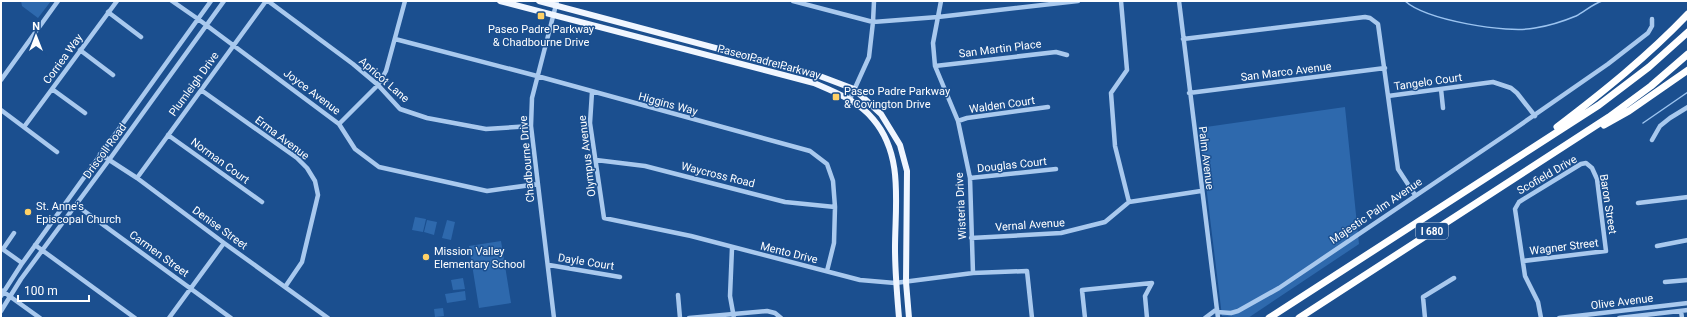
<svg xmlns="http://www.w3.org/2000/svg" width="1689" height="319" font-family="Roboto,sans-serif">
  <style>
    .green { fill: #2e69ad }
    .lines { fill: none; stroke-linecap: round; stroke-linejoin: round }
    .stream { stroke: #9cc4f0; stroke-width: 1.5 }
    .minor { stroke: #a9c9ee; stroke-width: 4.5 }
    .major { stroke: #f0f6ff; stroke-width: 6 }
    .highway { stroke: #fff; stroke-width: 7 }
    .poi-dot { fill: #ffd166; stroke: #1b4f8f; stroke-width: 1.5 }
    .labels { text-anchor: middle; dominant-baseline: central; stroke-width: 3; stroke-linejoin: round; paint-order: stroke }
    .shield { fill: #1b4f8f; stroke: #bbcadd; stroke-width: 1 }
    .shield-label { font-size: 10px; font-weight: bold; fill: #fff }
    .poi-label { font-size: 11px; fill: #fff; stroke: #1b4f8f; text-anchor: start }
    .street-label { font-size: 11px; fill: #fff; stroke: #1b4f8f }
  </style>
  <rect width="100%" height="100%" fill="#1b4f8f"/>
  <path class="green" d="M21,1H51L38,18L22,6Z
    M1345,107L1359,244L1248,318L1222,316L1199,128Z
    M415,217L426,219L423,232L412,230Z
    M427,220L437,222L434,235L424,232Z
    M447,220L455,222L451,240L442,238Z
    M501,241L511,303L479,308L469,246Z
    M463,278L465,289L453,290L451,280Z
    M465,291L466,300L447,303L445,294Z
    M443,308L444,316L435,317L434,309Z"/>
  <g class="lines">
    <path class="stream" d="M1405,1C1426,20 1507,34 1535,28C1548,26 1564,21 1576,16C1585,11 1593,4 1602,1
      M1643,123L1688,92"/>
    <path class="minor" d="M172,1L198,19L339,124L355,149L379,167L487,191L538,184
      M268,1L353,64L378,85L400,109L427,118L486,129L531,126
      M793,1L873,22L938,17L1078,1
      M941,1L933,43L935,66L958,121L970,178L973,273
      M1121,1L1127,70L1111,93L1115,146L1129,202
      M1179,1L1218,318
      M108,12L141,37
      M395,39L537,76L810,151L827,164L833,181L835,207L834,243L827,271
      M1183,39L1365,17L1370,18L1378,24L1388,96L1493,82L1511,88L1517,93L1535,116
      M80,50L113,75
      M935,66L1056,52L1067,55
      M1,80L58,1
      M52,89L85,113
      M1441,89L1443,108
      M201,90L297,158L307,168L315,181L318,195L302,262L285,287
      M592,92L590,123L604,218L691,236L860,280L895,283L973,273L1027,271L1032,318
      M1189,93L1385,68
      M1388,96L1398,169L1415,195
      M850,99L869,57L873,22L874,1
      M1,110L57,152
      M958,121L967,118L1048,107
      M339,124L378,85L386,71L405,1
      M24,127L117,1
      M168,135L262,202
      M1652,140L1660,126L1670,118L1688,107
      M100,154L137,178L224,243L328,318
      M596,160L645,166L785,202L835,207
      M137,178L266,1
      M970,178L1056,169
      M1638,203L1688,197
      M76,205L231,318
      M971,238L1061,233L1105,222L1129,202L1201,191
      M35,245L135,318
      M1657,246L1688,240
      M1,248L22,263
      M732,248L730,296L734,318
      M3,249L14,233
      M1523,261L1606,251L1597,179L1592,168L1586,163L1581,164L1519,202L1515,209L1525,276L1538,302L1541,318
      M549,265L620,277
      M1665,282L1688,280
      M1,290L40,318
      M678,295L680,318
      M1,296L21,265L211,1
      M1,311L21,279L109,160L224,1
      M1681,311L1682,318
      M1217,312L1231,313L1238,311L1279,288L1513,130L1608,64L1648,33L1652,26V19
      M169,318L224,243
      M554,318L531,126L532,98L557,1
      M689,318L767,311L775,313L781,318
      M1085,318L1082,290L1152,283L1145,296L1147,318
      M1205,318L1217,309
      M1425,318L1423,297L1454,278
      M1559,318L1688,303
      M1619,318L1688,310"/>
    <path class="major" d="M500,1L814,83C835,92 858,101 873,119C904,155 895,204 895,248C895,272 897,294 899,318
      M539,1L817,75L854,89L881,114L900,145L907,171L906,282L909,318"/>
    <path class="highway" d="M1604,125L1629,111L1688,70
      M1557,127C1603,92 1648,56 1688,14
      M1269,318L1599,105L1649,67L1688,32
      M1299,318L1609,117L1651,86L1688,54"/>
  </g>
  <g class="poi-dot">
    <rect x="537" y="12" width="8" height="8" rx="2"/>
    <rect x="832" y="93" width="8" height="8" rx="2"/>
    <circle cx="28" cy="212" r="4"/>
    <circle cx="426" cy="257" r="4"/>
  </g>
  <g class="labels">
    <rect class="shield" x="1416" y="223" width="32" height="16" rx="3"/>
    <g class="shield-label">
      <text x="1432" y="231">I 680</text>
    </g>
    <g class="poi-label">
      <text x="541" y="29" text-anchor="middle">Paseo Padre Parkway<tspan x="541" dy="13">&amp; Chadbourne Drive</tspan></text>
      <text x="844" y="91">Paseo Padre Parkway<tspan x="844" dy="13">&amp; Covington Drive</tspan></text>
      <text x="36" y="206">St. Anne's<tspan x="36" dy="13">Episcopal Church</tspan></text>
      <text x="434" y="251">Mission Valley<tspan x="434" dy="13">Elementary School</tspan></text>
    </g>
    <g class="street-label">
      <text transform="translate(1000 49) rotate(-7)">San Martin Place</text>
      <text transform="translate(63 59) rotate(-54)">Corriea Way</text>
      <text transform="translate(769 62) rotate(15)">Paseo Padre Parkway</text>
      <text transform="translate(1286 72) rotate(-7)">San Marco Avenue</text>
      <text transform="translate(384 80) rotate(41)">Apricot Lane</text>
      <text transform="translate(1428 82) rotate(-8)">Tangelo Court</text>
      <text transform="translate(194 84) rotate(-54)">Plumleigh Drive</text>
      <text transform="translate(312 92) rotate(37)">Joyce Avenue</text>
      <text transform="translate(668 104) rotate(15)">Higgins Way</text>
      <text transform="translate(1002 105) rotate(-8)">Walden Court</text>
      <text transform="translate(282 138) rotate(37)">Erma Avenue</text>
      <text transform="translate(105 151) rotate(-54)">Driscoll Road</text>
      <text transform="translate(587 156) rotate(-97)">Olympus Avenue</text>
      <text transform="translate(1206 158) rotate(83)">Palm Avenue</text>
      <text transform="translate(527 159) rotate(-95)">Chadbourne Drive</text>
      <text transform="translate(220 161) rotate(36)">Norman Court</text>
      <text transform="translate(1012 165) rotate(-6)">Douglas Court</text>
      <text transform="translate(718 175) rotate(14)">Waycross Road</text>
      <text transform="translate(1547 175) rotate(-30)">Scofield Drive</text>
      <text transform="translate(1608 204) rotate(81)">Baron Street</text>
      <text transform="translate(961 206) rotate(-93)">Wisteria Drive</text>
      <text transform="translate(1376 211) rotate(-34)">Majestic Palm Avenue</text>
      <text transform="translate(1030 225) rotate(-4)">Vernal Avenue</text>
      <text transform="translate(220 228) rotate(36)">Denise Street</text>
      <text transform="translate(1564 247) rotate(-7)">Wagner Street</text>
      <text transform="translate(789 253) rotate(14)">Mento Drive</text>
      <text transform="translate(159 254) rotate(36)">Carmen Street</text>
      <text transform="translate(586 262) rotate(9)">Dayle Court</text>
      <text transform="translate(1622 302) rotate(-7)">Olive Avenue</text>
    </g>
  </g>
  <rect width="1689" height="319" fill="none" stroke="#ffffff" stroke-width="4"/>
  <g transform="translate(36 36)" stroke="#1b4f8f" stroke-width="3" paint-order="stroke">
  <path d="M0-3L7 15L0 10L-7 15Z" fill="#ffffff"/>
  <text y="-6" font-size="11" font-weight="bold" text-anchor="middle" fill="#ffffff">N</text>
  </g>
  <path d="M18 295v6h71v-6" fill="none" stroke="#ffffff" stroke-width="2"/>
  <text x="24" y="295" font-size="12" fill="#ffffff" stroke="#1b4f8f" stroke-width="3" paint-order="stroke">100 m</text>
</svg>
